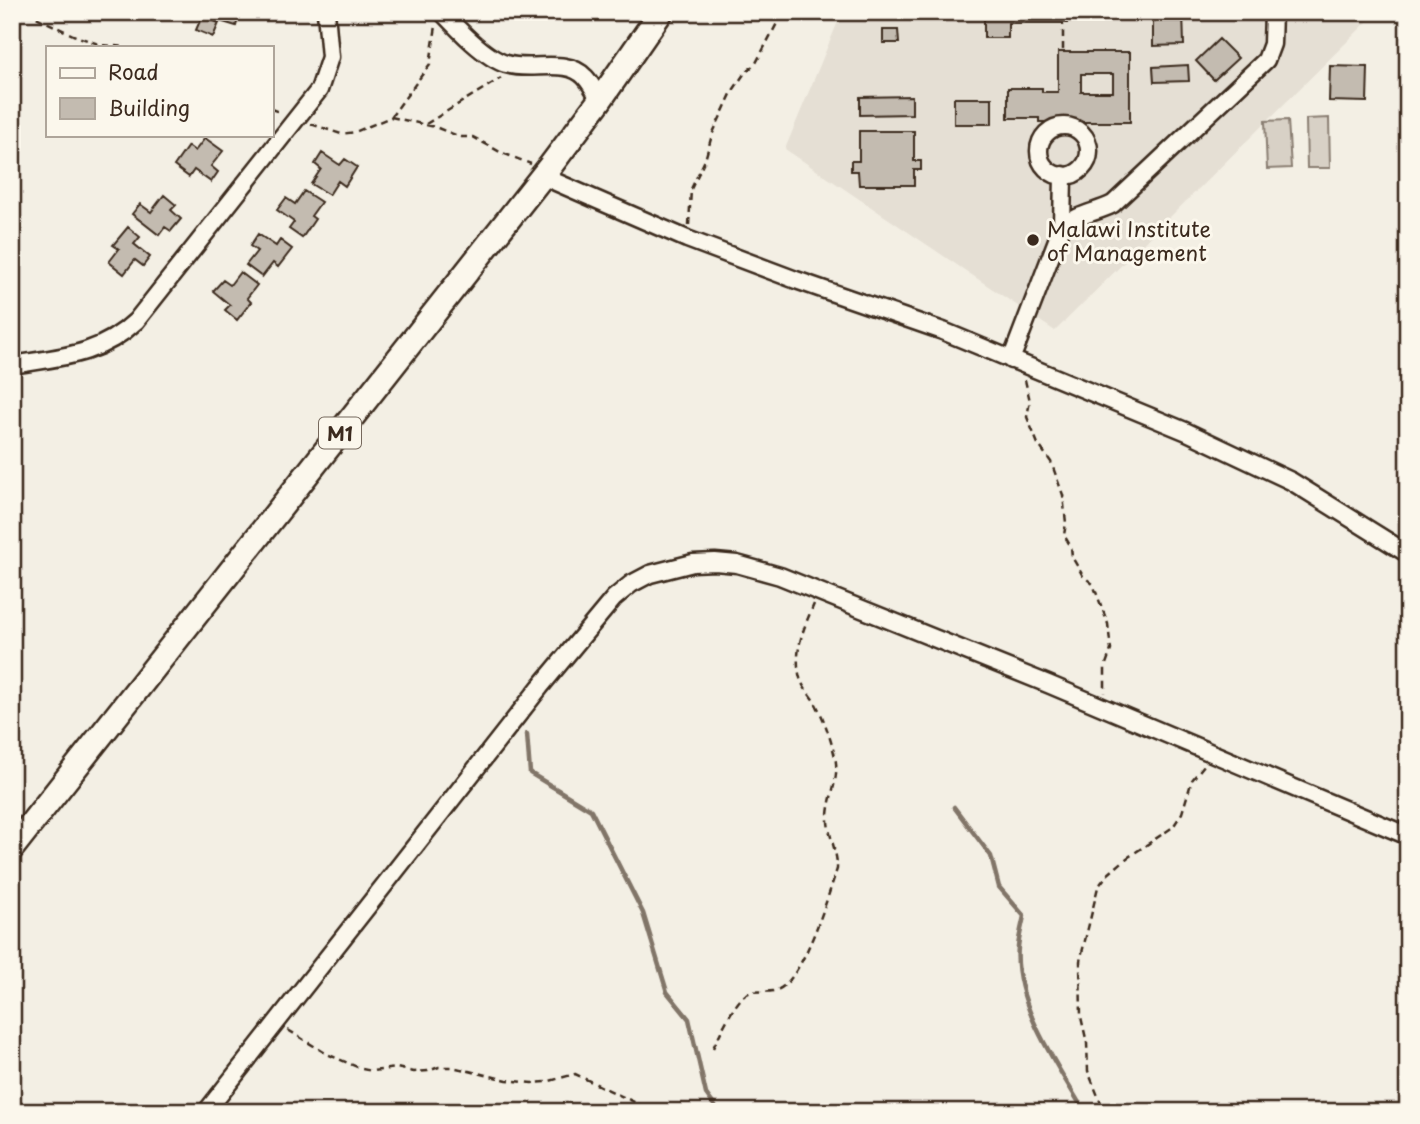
<svg xmlns="http://www.w3.org/2000/svg" width="1420" height="1124" font-family="'Playpen Sans',sans-serif">
  <style>
    .built { fill: #e5dfd4 }
    .green { fill: #d8d1c6; stroke: #8a7e72; stroke-width: 2 }
    .lines { fill: none; stroke-linecap: round; stroke-linejoin: round }
    .stream { stroke: #817468; stroke-width: 4.5 }
    .building { fill: #c3bbb0; stroke: #3b2a1e; stroke-width: 2; fill-rule: evenodd }
    .minor-casing { stroke: #3b2a1e; stroke-width: 21 }
    .highway-casing { stroke: #3b2a1e; stroke-width: 28 }
    .path { stroke: #3b2a1e; stroke-width: 2.5; stroke-dasharray: 7 5; stroke-linecap: butt }
    .minor { stroke: #fbf7ec; stroke-width: 16 }
    .highway { stroke: #fbf7ec; stroke-width: 23 }
    .poi-dot { fill: #3b2a1e; stroke: #fbf7ec; stroke-width: 2.5 }
    .labels { text-anchor: middle; dominant-baseline: central; stroke-width: 6; stroke-linejoin: round; paint-order: stroke }
    .shield { fill: #fbf7ec; stroke: #75685c; stroke-width: 2 }
    .shield-label { font-size: 19px; font-weight: bold; fill: #3b2a1e }
    .poi-label { font-size: 21px; fill: #3b2a1e; stroke: #fbf7ec; text-anchor: start }
  </style>
  <rect width="100%" height="100%" fill="#f3efe4"/>
  <filter id="ink" filterUnits="userSpaceOnUse"><feTurbulence type="fractalNoise" baseFrequency=".0143" numOctaves="2"/><feDisplacementMap in="SourceGraphic" scale="14" xChannelSelector="R" yChannelSelector="G"/><feConvolveMatrix kernelMatrix="1 2 1 2 8 2 1 2 1" color-interpolation-filters="sRGB"/></filter>
  <g filter="url(#ink)">
    <path class="built" d="M842,12H1377L1055,331L785,149Z"/>
    <path class="green" d="M1329,118L1330,168H1307L1306,119Z
      M1288,120L1291,168L1267,169L1265,121Z"/>
    <g class="lines">
      <path class="stream" d="M527,734L530,773L591,810L643,913L667,992L689,1019L706,1094L719,1112
        M954,807L991,856L999,887L1024,916C1022,926 1019,937 1018,947C1013,1001 1055,1062 1081,1106L1082,1112"/>
    </g>
    <path class="building" d="M223,12H245L242,20L238,19L236,26L220,21Z
      M984,12H1080V16H1067V23H1008V38H984Z
      M1153,12H1183L1184,45L1153,46Z
      M202,16L219,23L213,37L196,30Z
      M883,30H898L899,43H883Z
      M1219,39L1238,58L1214,80L1196,61Z
      M1058,52H1130V122H1039V118H1008V88H1042V92H1058ZM1081,74H1113V92H1081Z
      M1188,65L1189,81L1154,82L1153,67Z
      M1330,66L1368,67L1367,102L1329,101Z
      M912,96V114L860,115V97Z
      M954,98H992V124H954Z
      M859,131H914V161H921V170H914V185H859L858,171H851V161H859Z
      M205,138L223,151L211,166L218,172L211,182L194,170L189,177L174,166L188,146L195,151Z
      M322,153L340,165L345,159L357,167L345,186L338,181L329,195L311,184L321,169L315,164Z
      M304,191L321,202L311,216L315,219L302,238L289,229L294,222L277,210L286,198L295,204Z
      M164,195L176,205L171,210L181,219L171,231L165,227L159,235L132,214L140,204L151,212Z
      M128,227L140,237L134,244L150,257L143,266L135,260L124,274L109,262L119,249L113,245Z
      M258,234L276,246L280,240L292,249L278,267L273,263L262,277L246,265L257,251L250,246Z
      M240,272L257,285L247,298L251,302L237,320L225,310L230,305L213,291L223,280L230,285Z"/>
    <g class="lines">
      <g class="minor-casing">
        <path id="minor" d="M442,12C457,28 485,58 506,64C531,72 567,57 585,77C591,83 595,92 600,100
          M1039 151a25 25 0 1 1 50 0a25 25 0 1 1-50 0Z
          M542,176L687,239L796,280L943,331L1185,431L1291,481L1408,554
          M1062,227L1063,175
          M1011,360L1062,227C1078,214 1095,213 1113,204L1266,60L1272,44L1273,12
          M12,365C60,357 99,356 136,321L319,90L330,57L326,12
          M206,1112L540,687L614,598L631,584L650,574L693,563L715,562L737,564L780,576L1048,684L1408,836"/>
      </g>
      <g class="highway-casing">
        <path id="highway" d="M12,848L548,169L600,100L661,12"/>
      </g>
      <path class="path" d="M26,12L73,35L101,45L126,47
        M1063,50V25
        M271,109L282,113
        M391,117L435,127L461,137H473L500,152L531,164
        M311,124L341,134L355,132L391,117L430,64L436,26
        M426,124L501,78
        M689,225L691,189L705,160L712,135L732,92L744,74L756,63L783,12
        M1025,380L1030,401L1027,417L1038,444L1051,462L1063,495L1066,523L1064,535L1071,547L1072,557L1083,576L1093,584L1108,624L1111,650L1105,667V693
        M288,1030L327,1054L362,1069L372,1071L397,1068L414,1072L428,1071L439,1067H452L507,1080L532,1083L546,1082L575,1074L655,1112
        M713,1048C719,1036 735,1000 747,994C756,989 770,994 779,989C804,977 828,896 837,869C838,851 827,834 828,816C829,795 840,778 835,757C831,740 825,721 817,706C812,696 803,689 800,678C793,652 804,627 814,604
        M1102,1106L1088,1071L1087,1043L1081,1017L1080,961L1098,887L1107,875L1127,858L1173,827L1182,813L1192,780L1205,764"/>
      <use href="#minor" class="minor"/>
      <use href="#highway" class="highway"/>
    </g>
  </g>
  <circle class="poi-dot" cx="1033" cy="240" r="7"/>
  <g class="labels">
    <rect class="shield" x="319" y="417.5" width="42" height="31" rx="5"/>
    <g class="shield-label">
      <text x="340" y="433">M1</text>
    </g>
    <g class="poi-label">
      <text x="1047" y="228">Malawi Institute<tspan x="1047" dy="24">of Management</tspan></text>
    </g>
  </g>
  <rect width="1420" height="1124" fill="none" stroke="#fbf7ec" stroke-width="42"/>
  <rect x="21" y="21" width="1378" height="1082" fill="none" stroke="#3b2a1e" stroke-width="2.5" filter="url(#ink)"/>
  <rect x="46" y="46" width="228" height="91" fill="#fbf7ec" stroke="#aea59a" stroke-width="2"/>
  <rect x="60" y="68" width="35" height="10" fill="#fbf7ec" stroke="#aea59a" stroke-width="2"/>
  <text x="108" y="80" font-size="21" fill="#3b2a1e">Road</text>
  <rect x="60" y="98" width="35" height="21" fill="#c3bbb0" stroke="#aea59a" stroke-width="2"/>
  <text x="108" y="116" font-size="21" fill="#3b2a1e">Building</text>
</svg>
